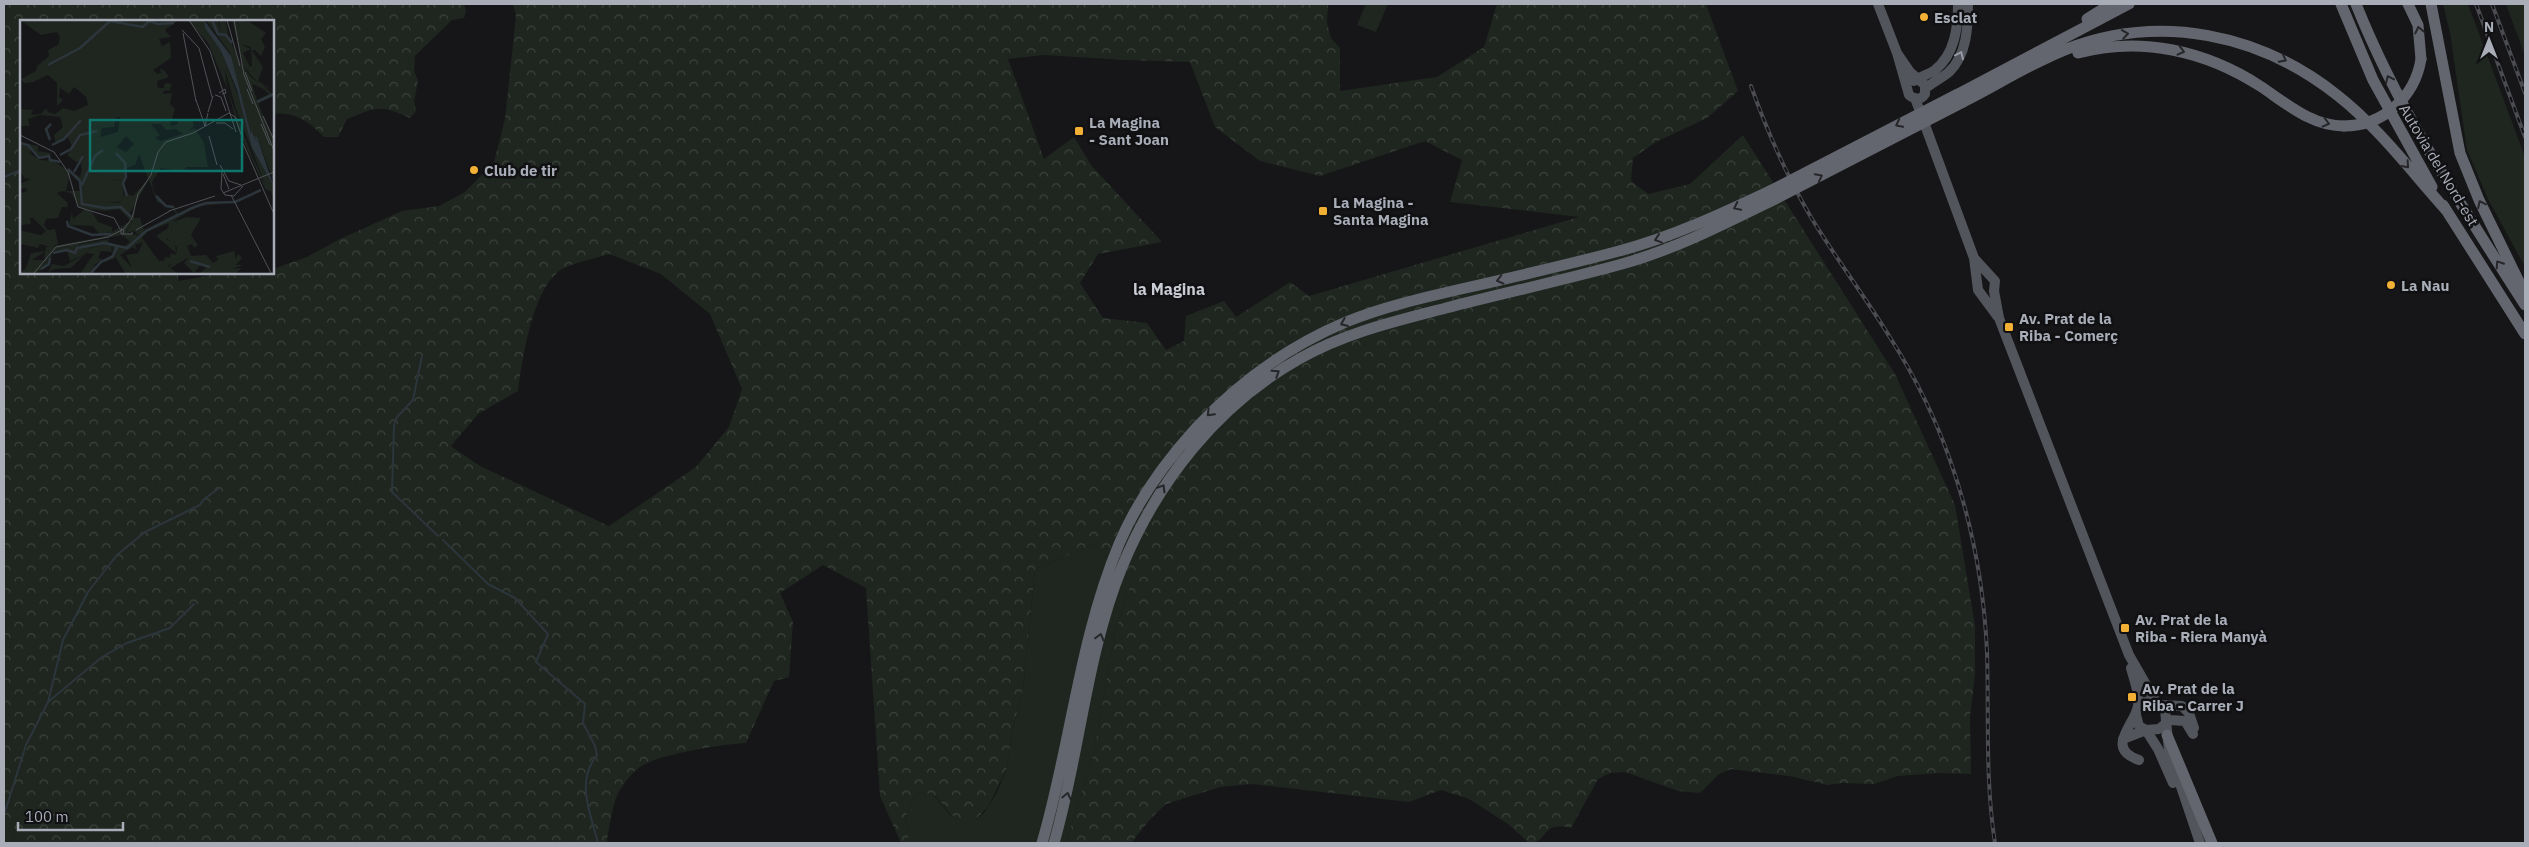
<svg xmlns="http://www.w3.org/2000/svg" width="2529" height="847" font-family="'IBM Plex Sans',sans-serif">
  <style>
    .green { fill: #1e261f }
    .forest { fill: url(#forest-crowns); fill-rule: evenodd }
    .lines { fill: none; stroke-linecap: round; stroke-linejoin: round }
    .stream { stroke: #2c353c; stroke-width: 2 }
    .major { stroke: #53555c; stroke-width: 10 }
    .highway { stroke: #63666e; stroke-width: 11 }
    .rail-casing { stroke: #4a4c52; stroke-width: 4 }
    .rail { stroke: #111113; stroke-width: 2; stroke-dasharray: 5.5; stroke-linecap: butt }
    .highway-bridge { stroke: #63666e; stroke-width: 11 }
    .oneway { stroke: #26262a }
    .oneway2 { stroke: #979ba6 }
    .poi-dot { fill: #f2b134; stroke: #111113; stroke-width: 2 }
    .labels { text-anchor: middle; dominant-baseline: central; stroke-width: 5; stroke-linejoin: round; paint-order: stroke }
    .poi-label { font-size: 15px; font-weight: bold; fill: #a8adb8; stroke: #111113; text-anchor: start }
    .street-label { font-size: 15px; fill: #a8adb8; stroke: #111113 }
    .neighbourhood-label { font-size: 16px; font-weight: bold; fill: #c9ccd4; stroke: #111113 }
    .inset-river { fill: none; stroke: #2c353c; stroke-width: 2.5 }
    .inset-road { fill: none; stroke: #505258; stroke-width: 1 }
    .view { fill: #0f766e; fill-opacity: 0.15; stroke: #0f766e; stroke-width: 2.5 }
    .inset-edge { fill: none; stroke: #a8adb8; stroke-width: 2.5 }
  </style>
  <defs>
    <pattern id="forest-crowns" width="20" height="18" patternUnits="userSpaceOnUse" patternTransform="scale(1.25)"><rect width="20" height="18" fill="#1e261f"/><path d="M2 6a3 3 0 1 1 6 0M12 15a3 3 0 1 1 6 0" fill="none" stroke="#3c433d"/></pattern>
  </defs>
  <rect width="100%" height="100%" fill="#161618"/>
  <path class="green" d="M1366,4H1388L1376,32L1357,25Z
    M2443,4H2468L2525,157V267L2488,199L2467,150L2450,33Z
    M2506,4H2525V56Z
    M1094,544L1131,583L1115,633L1093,756L1066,843H909L906,815L916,795L921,793L933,794L950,815L969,820H975L985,812L997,792L1007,768L1012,731L1023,690L1035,569Z
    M4,826L15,830L12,843H4Z"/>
  <path class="forest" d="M4,4H464L466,11L464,18L452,20L415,56L414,71L418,81L414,101L416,111L410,118C380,104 377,107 347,119L338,137H324C310,122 294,111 273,114L272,21H21V272L177,273L179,281L223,273L272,272L273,269L307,257L340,239L402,211L439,206L465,192L494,162L505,119L516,16L513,4H1328L1327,23L1331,38L1340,48V91L1437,77L1484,47L1497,4H1706L1738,91L1707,118L1656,142L1633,158L1631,181L1648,194L1690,184L1743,135L1895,374L1955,505L1975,626V675L1970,716L1971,774L1940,773L1898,776L1874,784L1842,783L1828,785L1789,776L1731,769L1719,774L1700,793L1678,791L1625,772L1610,773L1598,779L1571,828C1538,821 1550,843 1529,843L1508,824L1469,799L1441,790L1409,802L1252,784L1220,787L1166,804L1152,817L1131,843H1066L1093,756L1115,633L1131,583L1094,544L1035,569L1023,690L1012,731L1007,768L988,807L975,820C949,823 949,809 933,794L921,793L916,795L906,815L909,843H901L880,796L866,588L823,565L780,593L793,622L789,677L774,681L746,743C723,744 659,754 640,767C634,771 626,780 622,787C612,800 611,823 607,839L608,843H12L15,830L4,826ZM1044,55L1127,60L1190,62L1215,127L1260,161L1320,176L1425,141L1462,160L1450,202L1579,217L1309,296L1290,282L1236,317L1224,301L1186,316L1184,341L1166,350L1147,323L1103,318L1080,283L1098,254L1162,242L1091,165L1074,137L1044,159L1008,59ZM609,254L661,274L710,314L742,389L729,427L696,467L609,526L480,466L451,446L478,414L518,391C522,360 532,293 558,272C567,264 597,258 609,254Z"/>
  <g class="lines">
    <path class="stream" d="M4,177L21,170
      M422,356L413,400L397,417L394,425L392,492L438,536
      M443,540L488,584L515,598L548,634L536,662L585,704L583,723L595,746L597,755C575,782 591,814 598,843
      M48,702L102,657L127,643L170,628L194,604
      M4,815L26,745L48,702L63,640L88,592L117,555L145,532L200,505L203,500L219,488"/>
    <path class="major" d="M1878,4L1897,53L1909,95C1915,100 1921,100 1925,94V85L1910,72L1897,53
      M1914,81C1920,76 1928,75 1935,70C1955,54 1958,27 1958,4
      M1926,88C1933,82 1942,78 1949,72C1967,55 1968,27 1968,4
      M1915,98L1974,258L1978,290L1998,317
      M1974,258L1995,281L1994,291L1999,318L2129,655L2156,702
      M2131,668C2134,680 2140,693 2138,706C2135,725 2104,748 2139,760
      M2161,705L2182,706L2189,713L2194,728
      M2138,708C2146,698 2158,699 2165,710L2169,751L2200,843
      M2136,715L2139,726L2146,730L2158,749L2173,783
      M2123,739L2146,730L2159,729L2170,720L2185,721L2193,734"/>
    <path class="highway" d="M2341,4L2373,80L2432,187
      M2356,4C2399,112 2463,208 2525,305
      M2408,4L2418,25L2421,59
      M2431,4L2460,153L2479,200L2524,292
      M2087,19L2111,4
      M2078,53C2141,36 2206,51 2260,86C2286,103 2311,126 2344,126
      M1958,94L2129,4
      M1963,102C1997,85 2031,63 2067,49C2160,13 2260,34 2337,95C2378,127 2411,171 2446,210
      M2443,205L2525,334
      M2167,735L2212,843
      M1042,843C1071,744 1079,640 1119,544C1137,501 1165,462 1197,427C1239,382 1289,346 1346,322C1383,307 1422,298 1461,289C1514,277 1567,265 1619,251C1672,237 1721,214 1770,191
      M1054,843C1080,753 1086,655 1122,567C1157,482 1217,405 1299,359C1344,333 1396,321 1446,308C1504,293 1564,280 1622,264C1676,249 1726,223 1775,199"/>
    <g class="rail-casing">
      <path id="rail" d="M2476,4L2525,137
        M2492,4L2525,93
        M1751,86C1767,131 1788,178 1812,219C1837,260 1866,298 1891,339C1915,377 1935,417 1950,460C1972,522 1984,586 1987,652C1989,716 1985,780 1995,843"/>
    </g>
    <use href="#rail" class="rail"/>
    <path class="highway-bridge" d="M2344,126C2383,126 2415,97 2421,59
      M1770,191L1958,94
      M1775,199L1963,102"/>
  </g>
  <defs><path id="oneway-chevron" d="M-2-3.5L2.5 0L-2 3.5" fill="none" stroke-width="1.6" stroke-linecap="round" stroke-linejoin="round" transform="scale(1.25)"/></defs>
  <g class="oneway">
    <use href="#oneway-chevron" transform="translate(2419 30) rotate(-103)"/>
    <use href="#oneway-chevron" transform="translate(2125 34) rotate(-9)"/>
    <use href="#oneway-chevron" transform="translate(2181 51) rotate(14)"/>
    <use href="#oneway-chevron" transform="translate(2283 59) rotate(27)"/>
    <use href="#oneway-chevron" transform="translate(2389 79) rotate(-115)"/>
    <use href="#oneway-chevron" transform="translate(2326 123) rotate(14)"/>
    <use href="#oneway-chevron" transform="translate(1899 124) rotate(153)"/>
    <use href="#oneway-chevron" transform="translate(2406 165) rotate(48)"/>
    <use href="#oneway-chevron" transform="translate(1819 177) rotate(-27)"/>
    <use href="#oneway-chevron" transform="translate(2481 204) rotate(-116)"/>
    <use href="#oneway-chevron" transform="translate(1737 207) rotate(154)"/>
    <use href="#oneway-chevron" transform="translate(1658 239) rotate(162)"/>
    <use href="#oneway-chevron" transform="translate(2499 264) rotate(-123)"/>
    <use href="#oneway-chevron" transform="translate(1500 280) rotate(166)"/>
    <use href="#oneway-chevron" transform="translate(1344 323) rotate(157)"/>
    <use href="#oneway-chevron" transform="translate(1276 373) rotate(-33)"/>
    <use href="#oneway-chevron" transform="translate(1210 413) rotate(134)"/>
    <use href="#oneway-chevron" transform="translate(1162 488) rotate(-59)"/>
    <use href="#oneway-chevron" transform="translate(1100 637) rotate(-75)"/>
    <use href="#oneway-chevron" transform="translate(1067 796) rotate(-77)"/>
  </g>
  <use class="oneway2" href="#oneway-chevron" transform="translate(1960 55) rotate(-65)"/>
  <g class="poi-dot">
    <circle cx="1924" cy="17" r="5"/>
    <rect x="1074" y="126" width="10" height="10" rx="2.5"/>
    <circle cx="474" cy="170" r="5"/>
    <rect x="1318" y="206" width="10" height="10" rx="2.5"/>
    <circle cx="2391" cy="285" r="5"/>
    <rect x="2004" y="322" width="10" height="10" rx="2.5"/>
    <rect x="2120" y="623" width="10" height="10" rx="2.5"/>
    <rect x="2127" y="692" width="10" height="10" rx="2.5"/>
  </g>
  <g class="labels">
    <g class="poi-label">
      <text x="1934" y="17">Esclat</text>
      <text x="1089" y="122">La Magina<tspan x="1089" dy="17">- Sant Joan</tspan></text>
      <text x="484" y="170">Club de tir</text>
      <text x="1333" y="202">La Magina -<tspan x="1333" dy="17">Santa Magina</tspan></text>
      <text x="2401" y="285">La Nau</text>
      <text x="2019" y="318">Av. Prat de la<tspan x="2019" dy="17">Riba - Comerç</tspan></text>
      <text x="2135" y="619">Av. Prat de la<tspan x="2135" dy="17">Riba - Riera Manyà</tspan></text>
      <text x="2142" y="688">Av. Prat de la<tspan x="2142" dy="17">Riba - Carrer J</tspan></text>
    </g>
    <g class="street-label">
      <text transform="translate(2439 165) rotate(59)">Autovia del Nord-est</text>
    </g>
    <g class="neighbourhood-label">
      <text x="1169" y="289">la Magina</text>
    </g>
  </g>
  <g transform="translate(20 20)">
    <rect width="254" height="254" fill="#161618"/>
    <path d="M167,0H184L185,8L201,31L222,86L232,128L254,167V183L251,171L246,170L254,188L218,109L209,74L230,131L246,166L216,89L205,49L207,68L188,23ZM186,0H198L201,14L199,0H206L208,15L221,44L230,56L239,64L223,46L212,0H217L222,25L231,29L223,33L230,47H226L229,52L234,51L237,38L243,47L238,61L254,71L242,65L254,75L238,83L254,121V162L237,117V122L232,111L234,121L231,114L210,33ZM232,64L242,68L249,74L237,80ZM4,123L18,126V131L30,133V136L19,138L10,128L11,133L6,132L0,127ZM66,149L71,154L80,155L79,160L85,164L91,159L104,161L103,181L82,184L66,182ZM65,189L73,193L78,202L92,207V212L79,214L73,206L49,205L52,192L53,199ZM167,197L181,198L171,215L178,225L174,228L172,224L167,226L171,236L149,249L152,240L149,239L151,233L156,235L157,227L146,218L152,213L151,205L158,203L152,202ZM109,202H112L106,212L121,216L115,222L101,215L59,224L53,229L47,226L34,231L23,246L26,227L83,217ZM84,224L91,225L92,232L81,231L78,238L83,239L73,246L68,242L74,234L67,233L68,229Z" fill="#1e261f" fill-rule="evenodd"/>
    <path d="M159,0L145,10L151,17L139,19L142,26L150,22L151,38L133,50L137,54L141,53L140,49L144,50L149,57L137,61L138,68H144L145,63L152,64L149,71L145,70L142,74L152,73L150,84L155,89L150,106L156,105L160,99H172L174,106L168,111L175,108L184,123L188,147H167L162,151L141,148L132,162L133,169L137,178L146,185L154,186L158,194L180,183L199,184L179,186L153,201L159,204L151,205L152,215L146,219L155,224L156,233L136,216L148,208L149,203L127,212L122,218L139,241H144L145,237L156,239L148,246L157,253H105L95,236L97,229L94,232L95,238L80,244L72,253H61L68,242L75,246L92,235L93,227L86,224L69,228L67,233L50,241L47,231L36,233L32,234L29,246L16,253H0L6,248L11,233L26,231L12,240H24L23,246L34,231L47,226L53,229L57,225L89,219L87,221L103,227L110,222L104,216L115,222L121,216L113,211L106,213L112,202L99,189L85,191L60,188L51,173L42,171L37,173L48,183L47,187H42L38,198L26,199L24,205L28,210L35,209L38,224L30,227L20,224L18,228L1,224L0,207L2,211L21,215L26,211L13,198H10L11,204L0,205V173L7,171L6,168L0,169V164L10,159L4,158L0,150V127L20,140L33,141L60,157L62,149L60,141L56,142L47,135L53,128L47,116L36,124L34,115L43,107L40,97L20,95L8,99L10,106H0V89L13,90L11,95L21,94L26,88L28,92L35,94L43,88L54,91L68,85L66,77L54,67L49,74L40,68L39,77L43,80L37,86V63L28,55L13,62L4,63L1,59L16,51L17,46L29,36L28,30L38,25L40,18L37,12L21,15L0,0ZM100,97L98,112L80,117L82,108L94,107L96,98ZM131,104H141L146,110L156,109L163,114L140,121L135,118L140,115ZM106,116L114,124L106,132L97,127ZM119,134L128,159L113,176L105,173L101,182L95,183L66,182V149L70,150V154L80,155L77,163L85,166L91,159L104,161L107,148L115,145ZM50,154L59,159L62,171H46ZM129,160L137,182L153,189L156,194L124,210L120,198H114L116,185L112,197L110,193ZM123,222L118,233L106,235L112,248L100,235L113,227L117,230L115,225ZM218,1L230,2L246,13L241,19L245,27L241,36L235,30L232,31L237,38L234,51L229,52L226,47L232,46L231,27L220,24ZM65,234L51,248L34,249L28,253L32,244L44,246Z" fill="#1e261f" fill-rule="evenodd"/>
    <path d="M69,151L71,160L84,170H63ZM214,231L216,239L218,234L222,238L216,245H223L212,249L222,248L216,253H180L186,248L180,245L174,253L164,243L170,236L186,235L193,243L198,240L196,236Z" fill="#1e261f"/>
    <path d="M184,0L211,36L231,114V110L237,122L235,116L237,117L254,167L232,128L217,70L201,31L185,8Z" fill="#2c353c"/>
    <path class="inset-river" d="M192,0L198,14L206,15L212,23M60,28L90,1L123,7L129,1L138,4L154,3M28,45L60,28M237,82L254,74M30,120L26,109L31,104M0,123L8,125L19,138L29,136L30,140L40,142M32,125L44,119L61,100M96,133L105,143L106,157L103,163L107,176M40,135L51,129L60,115L77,111M48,149L60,161L62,184L85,188L101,187L111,197M54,152L63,136M62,165L75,136L83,130M136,176L146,186L154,187M47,201L48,206L72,215L91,214M33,233L47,230L55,233L57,228L84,223L107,228L126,211L172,188L186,183L215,182L241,170M170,241L190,247M21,249L29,244L30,238M71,253L81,242L93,236L97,227"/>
    <path class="inset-road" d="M169,0L190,31L216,112M207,0L220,46M214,0L224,55L254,131M162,10L179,28L192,77M163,13L176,81M225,52L232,71M227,69L233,84M199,73L205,69L206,73L202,74M195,75L201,77L206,91M176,80L185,106L188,93M188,92L193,76M243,96L254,120M196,103H205L213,109M241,104L250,125M0,115L34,132L48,152L58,187L94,198L100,209M189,116L197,145M221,119L254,194M200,145L209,161L221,165M202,152L201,169L205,175L214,176L223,166M203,154L209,169M203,173L254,152M211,175L251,253M149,191L195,176M116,210L150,191M103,214L104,210L101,209V214H112V212M14,253L36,227L88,217L104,209L112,198L118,174L131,155L138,132L146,122L173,113L209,93L215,97L223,120"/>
    <path class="view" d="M70,100H222V151H70Z"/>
    <rect width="254" height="254" class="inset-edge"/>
  </g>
  <rect width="2529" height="847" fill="none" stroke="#a8adb8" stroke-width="10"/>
  <g transform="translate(2489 40)" stroke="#111113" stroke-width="4" paint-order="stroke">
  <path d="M0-4L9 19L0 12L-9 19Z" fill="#a8adb8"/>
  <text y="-8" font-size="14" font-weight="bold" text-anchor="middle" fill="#a8adb8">N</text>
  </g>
  <path d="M18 822v8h105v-8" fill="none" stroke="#a8adb8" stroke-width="2.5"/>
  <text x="25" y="822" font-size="15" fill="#a8adb8" stroke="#111113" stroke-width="4" paint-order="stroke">100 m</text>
</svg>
